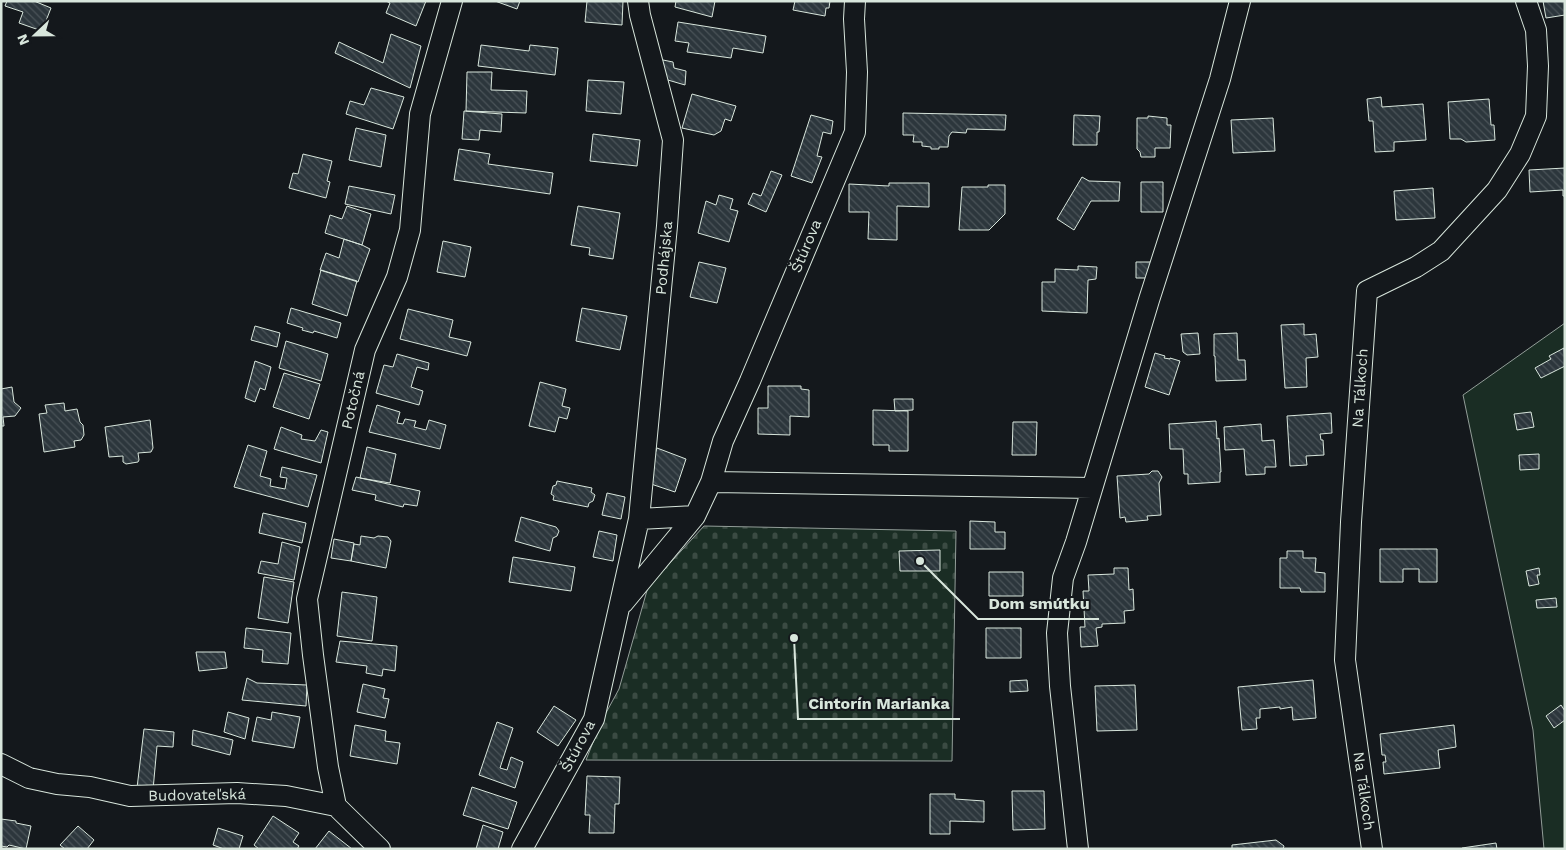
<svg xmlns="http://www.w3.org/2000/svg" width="1566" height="850" font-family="'Work Sans',sans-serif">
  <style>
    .green { fill: #1a2d24; stroke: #939e99 }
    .cemetery { fill: url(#cemetery-stones); stroke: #939e99 }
    .building { fill: url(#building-back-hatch); stroke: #d8e6dc }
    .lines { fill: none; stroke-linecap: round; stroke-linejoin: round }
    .minor-casing { stroke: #d8e6dc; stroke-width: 22 }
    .minor { stroke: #14181c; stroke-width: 20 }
    .labels { text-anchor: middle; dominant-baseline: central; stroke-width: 4; stroke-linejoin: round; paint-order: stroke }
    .street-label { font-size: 15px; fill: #d8e6dc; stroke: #14181c }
    .leader { fill: none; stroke: #d8e6dc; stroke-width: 2 }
    .callout-dot { fill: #d8e6dc; stroke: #14181c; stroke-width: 2 }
    .callout-label { font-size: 16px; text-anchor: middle; font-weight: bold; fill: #d8e6dc; stroke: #14181c; stroke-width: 4; stroke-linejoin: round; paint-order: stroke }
  </style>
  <defs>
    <pattern id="cemetery-stones" width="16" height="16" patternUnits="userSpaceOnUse" patternTransform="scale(1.25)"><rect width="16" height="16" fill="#1a2d24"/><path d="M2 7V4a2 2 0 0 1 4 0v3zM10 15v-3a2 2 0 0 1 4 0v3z" fill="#3b4b43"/></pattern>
    <pattern id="building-back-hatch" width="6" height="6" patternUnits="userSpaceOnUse" patternTransform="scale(1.25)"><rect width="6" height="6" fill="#2c363c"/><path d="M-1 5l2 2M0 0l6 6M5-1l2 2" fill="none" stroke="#4a5358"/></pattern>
  </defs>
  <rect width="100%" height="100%" fill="#14181c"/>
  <path class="green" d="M1565,323V849H1544L1533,730L1463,395Z"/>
  <path class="cemetery" d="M704,526L956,531L952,761L586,760L601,722L619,689L648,587Z"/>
  <path class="building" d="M7,1H34L51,8L42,31L19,23L23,12L5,6Z
    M386,1H426L416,26L386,13L390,3Z
    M495,1H520L517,9Z
    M587,1H623L622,25L585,22Z
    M676,1H715L712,17L675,7Z
    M795,1H830L829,8H826L825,16L793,10Z
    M1543,1H1565V15L1546,18Z
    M678,22L766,36L763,53L733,48L731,58L687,52L689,43L675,41Z
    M391,34L421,46L410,88L335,53L339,42L383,63Z
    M481,45L529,51L530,45L558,48L555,75L478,66Z
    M658,59L673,62L674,68L686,71L685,85L661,78Z
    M467,72H492L491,90L527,91L526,113L466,111Z
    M588,80L624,82L621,114L586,111Z
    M371,88L404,97L393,129L346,114L350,101L364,105Z
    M692,94L736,106L731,121L725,119L721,131L714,135L682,128Z
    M1381,97L1382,107L1423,104L1426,140L1394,142V151L1375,152L1373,121H1369L1367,99Z
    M1489,99L1491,125H1494L1495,140L1466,142L1461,139H1450L1448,102Z
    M464,111L502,114L501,132L480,130L479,140L462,139Z
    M903,113L1006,115L1005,130L967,129L966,133L952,132L949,136L948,147H939V149H931V147L922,146V142H913L914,135H903Z
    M811,115L833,121L831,134L823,132L817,156L822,157L812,183L791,176Z
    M1074,115L1100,116L1099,132H1097V145H1073Z
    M1148,116L1167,118V125H1171L1170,148H1155V157H1141L1140,152L1137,149V118H1148Z
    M1273,118L1275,151L1233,153L1231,120Z
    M356,128L386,135L381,167L349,160Z
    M593,134L640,140L637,166L590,161Z
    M459,149L490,154L488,164L553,173L550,194L454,180Z
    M303,154L332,161L327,181L330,182L326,198L289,188L293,173L298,174Z
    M1565,168V196H1563V190L1530,192L1529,170Z
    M771,171L782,175L766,212L748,204L753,193L761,196Z
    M1082,177L1089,181L1120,182L1119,201H1091L1074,230L1057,219Z
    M1141,182H1163V212H1141Z
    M889,183H929V207L897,206V240L868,239L869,212H849V184L889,186Z
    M988,185H1005V214L989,230H959L962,187H988Z
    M349,186L395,195L391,214L345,204Z
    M1433,188L1435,218L1396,220L1394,191Z
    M719,195L733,199L730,209L738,211L729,242L698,233L706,201L716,205Z
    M347,206L371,214L362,245L325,233L330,215L342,219Z
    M578,206L620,213L613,259L589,255L590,248L571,245Z
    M344,239L362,245L370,249L358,282L320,270L326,253L339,258Z
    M443,241L471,247L465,277L437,272Z
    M699,262L726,268L717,303L690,297Z
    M1136,262H1152L1147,278H1136Z
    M1078,266L1097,267L1096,279L1088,280L1087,313L1042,311V282H1055V269L1078,270Z
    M321,270L357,281L347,316L312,304Z
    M291,308L341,323L337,338L314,331L313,333L302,330L303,328L287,323Z
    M582,308L627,316L620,350L576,341Z
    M408,309L453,320L449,337L471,342L467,356L400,339Z
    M1304,324V335L1316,334L1318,357L1306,358L1307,387L1285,388L1281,325Z
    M255,326L280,333L277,347L251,340Z
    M1198,333L1200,354L1187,355L1183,352L1181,334Z
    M1237,333L1238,360H1245L1246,380L1216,381L1215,356H1214V334Z
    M286,341L328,354L321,381L279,368Z
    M1564,348L1565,366L1541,378L1535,368L1551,359L1549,356Z
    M1155,353L1165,356L1164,358L1170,359V358L1180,361L1169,395L1145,387Z
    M397,354L429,363L428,370L417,367L411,387L423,391L419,405L376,393L384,365L393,367Z
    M255,361L271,367L265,390L260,388L255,402L245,398Z
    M284,373L320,384L309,419L273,407Z
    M540,382L566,389L562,406L570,408L567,419L559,417L555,432L529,426Z
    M768,386H801V389L809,390V417L790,416V435L758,434V408H768Z
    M12,387L14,402L21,408L15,416L3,417L4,426H1V389Z
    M894,399H913V410L895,411Z
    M64,403L65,411L77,409L80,422L83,425L84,435L81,440L74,441L75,447L44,452L39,414L47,413L45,405Z
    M377,405L400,412L397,423L403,424L405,419L416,421L414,427L426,430L429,420L446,425L440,449L369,432Z
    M873,410L908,411V451H889V445H873Z
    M1531,412L1534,427L1517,430L1514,414Z
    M1331,413L1332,433L1320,434L1321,440H1323L1324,455L1306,456L1307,465L1290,466L1287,416Z
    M150,420L153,448L151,452L138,453L139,460L138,462L126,464L123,462V456L109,457L105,427Z
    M1216,421L1217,439L1219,438L1221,472H1220V482L1188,484V474H1184L1183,449H1170L1169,424Z
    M1013,422H1037L1036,455H1012Z
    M1261,424L1262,441L1274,440L1276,467H1265V474L1246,475L1244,449L1225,450L1224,427Z
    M281,427L302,435L301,439L315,441L321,430L328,432L321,463L274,449Z
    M248,445L267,451L260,476L271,479L270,486L285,489L287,478L280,477L282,467L317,475L308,507L234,487Z
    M367,447L396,454L390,483L360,478Z
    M657,448L686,459L675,492L645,482Z
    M1539,454V469L1520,470L1519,455Z
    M1152,471H1158L1162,477L1159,483L1161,515L1147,516L1148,520L1126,522L1125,517L1120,518L1117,476L1149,474Z
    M356,477L420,491L417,506L404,504L403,507L375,500L376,495L352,490Z
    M557,481L592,488L591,492L595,495L593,501L589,503L588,507L553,500L554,496L551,494L553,486L556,485Z
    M607,493L625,497L621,519L602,515Z
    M263,513L306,523L302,543L259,533Z
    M521,517L556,527L559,531L557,536L553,538L550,551L515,541Z
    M970,521L995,522V532H1005V549H970Z
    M599,531L617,535L613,561L593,557Z
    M361,536L374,538L378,536L388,537L391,541L386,568L351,561L354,544L360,545Z
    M334,539L354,543L351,561L331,558Z
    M282,542L300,547L294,580L258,573L261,561L278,564Z
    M1380,549H1437V582H1419V569H1403V582H1380Z
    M940,550V571H900L899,551Z
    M1287,551H1303V558H1316L1315,572L1325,573V592H1301L1300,588H1280V558H1287Z
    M513,557L575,567L571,591L509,582Z
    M1114,568H1128L1129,590L1133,589L1134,610L1124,611L1125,623L1102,624V627L1096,628L1098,646L1081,647L1080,627H1085L1083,591H1089L1088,575L1114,574Z
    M1539,568L1540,575H1537L1539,584L1529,586L1526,571Z
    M989,572H1023V596H989Z
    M264,577L294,582L288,623L258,618Z
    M342,592L377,597L372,641L337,636Z
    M1556,598L1557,607L1537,608L1536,600Z
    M246,628L291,633L288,664L262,662L263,650L244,648Z
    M986,628H1021V658H986Z
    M340,641L397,646L395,671L383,669L382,676L366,673L367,666L336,662Z
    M196,652H225L227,668L199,671Z
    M247,678L257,683L307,685L306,706L242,700Z
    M1027,680L1028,691L1010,692V681Z
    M1313,680L1316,718L1293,720L1292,707L1280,709V707L1260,709V718H1256L1257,729L1242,730L1238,687Z
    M363,684L385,689L383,698L389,699L385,718L357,712Z
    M1135,685L1137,730L1097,731L1095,686Z
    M1561,705L1565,711V720L1554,728L1546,716Z
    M554,706L576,720L558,746L537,732Z
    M228,712L249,718L245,739L224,732Z
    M272,712L300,717L294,748L252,741L257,717L271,720Z
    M497,722L513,728L500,768L507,770L511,757L523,762L515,788L479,775Z
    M355,725L386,731L385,741L400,743L397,764L350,756Z
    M1454,725L1456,747L1438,750L1440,768L1384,774L1383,762H1386L1385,755H1382L1380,734Z
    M144,729L174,732L173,747L157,746L153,790L137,788Z
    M193,730L233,740L230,755L192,745Z
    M587,776L620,777L619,804H615L614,833H589L590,815H585Z
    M472,787L517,802L508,829L463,815Z
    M1012,791H1044L1045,829L1013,830Z
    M930,794H955V799L984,801V822L950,821V834H930Z
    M273,816L299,833L293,842L299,846L297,849H259L254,845Z
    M1,819L16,821V823L31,826L26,849L9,845L7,847L1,846Z
    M483,825L503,832L498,849H476Z
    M78,826L94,840L87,849H65L60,845Z
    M218,828L243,836L239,849H224L213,845Z
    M329,831L352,849H315Z
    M1276,840L1284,846L1283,849H1232V845Z
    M1496,843L1497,849H1463L1462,848Z"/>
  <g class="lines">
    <g class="minor-casing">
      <path id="minor" d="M711,482L1092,488
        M639,519L695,516
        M623,603L695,516L711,482L723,441L750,381L855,132L857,72L854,19L855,1
        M1,764L29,778L57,784L90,787L130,796L237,793L286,796L336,806L380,849
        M336,806L328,767L313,655L307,599L365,350L397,277L410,230L420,114L452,1
        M522,849L594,719L639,519L667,226L673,140L640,15L638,1
        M1078,849L1060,686L1057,633L1063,578L1076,542L1149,300L1220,79L1240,1
        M1372,849L1345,660L1351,522L1367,291L1416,267L1441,251L1497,190L1520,154L1536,116L1538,66L1536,30L1526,1"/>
    </g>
    <use href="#minor" class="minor"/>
  </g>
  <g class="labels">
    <g class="street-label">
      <text transform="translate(806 246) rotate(-67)">Štúrova</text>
      <text transform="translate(664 258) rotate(-85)">Podhájska</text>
      <text transform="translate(1360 388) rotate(-86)">Na Tálkoch</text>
      <text transform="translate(353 400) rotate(-77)">Potočná</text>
      <text transform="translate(578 746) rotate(-62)">Štúrova</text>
      <text transform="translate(1364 791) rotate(82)">Na Tálkoch</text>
      <text transform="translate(197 795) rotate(-1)">Budovateľská</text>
    </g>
  </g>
  <path class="leader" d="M920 561L978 619H1099M794 638L798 719H960"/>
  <g class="callout-dot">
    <circle cx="920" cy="561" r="5"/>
    <circle cx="794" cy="638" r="5"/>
  </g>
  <g class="callout-label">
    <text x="1039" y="609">Dom smútku</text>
    <text x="879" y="709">Cintorín Marianka</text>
  </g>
  <rect width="1566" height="850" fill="none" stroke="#d8e6dc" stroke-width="5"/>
  <g transform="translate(35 35) rotate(248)" stroke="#14181c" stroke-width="4" paint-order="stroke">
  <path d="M0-4L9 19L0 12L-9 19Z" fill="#d8e6dc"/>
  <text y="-8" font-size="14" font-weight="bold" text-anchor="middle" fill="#d8e6dc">N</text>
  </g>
</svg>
